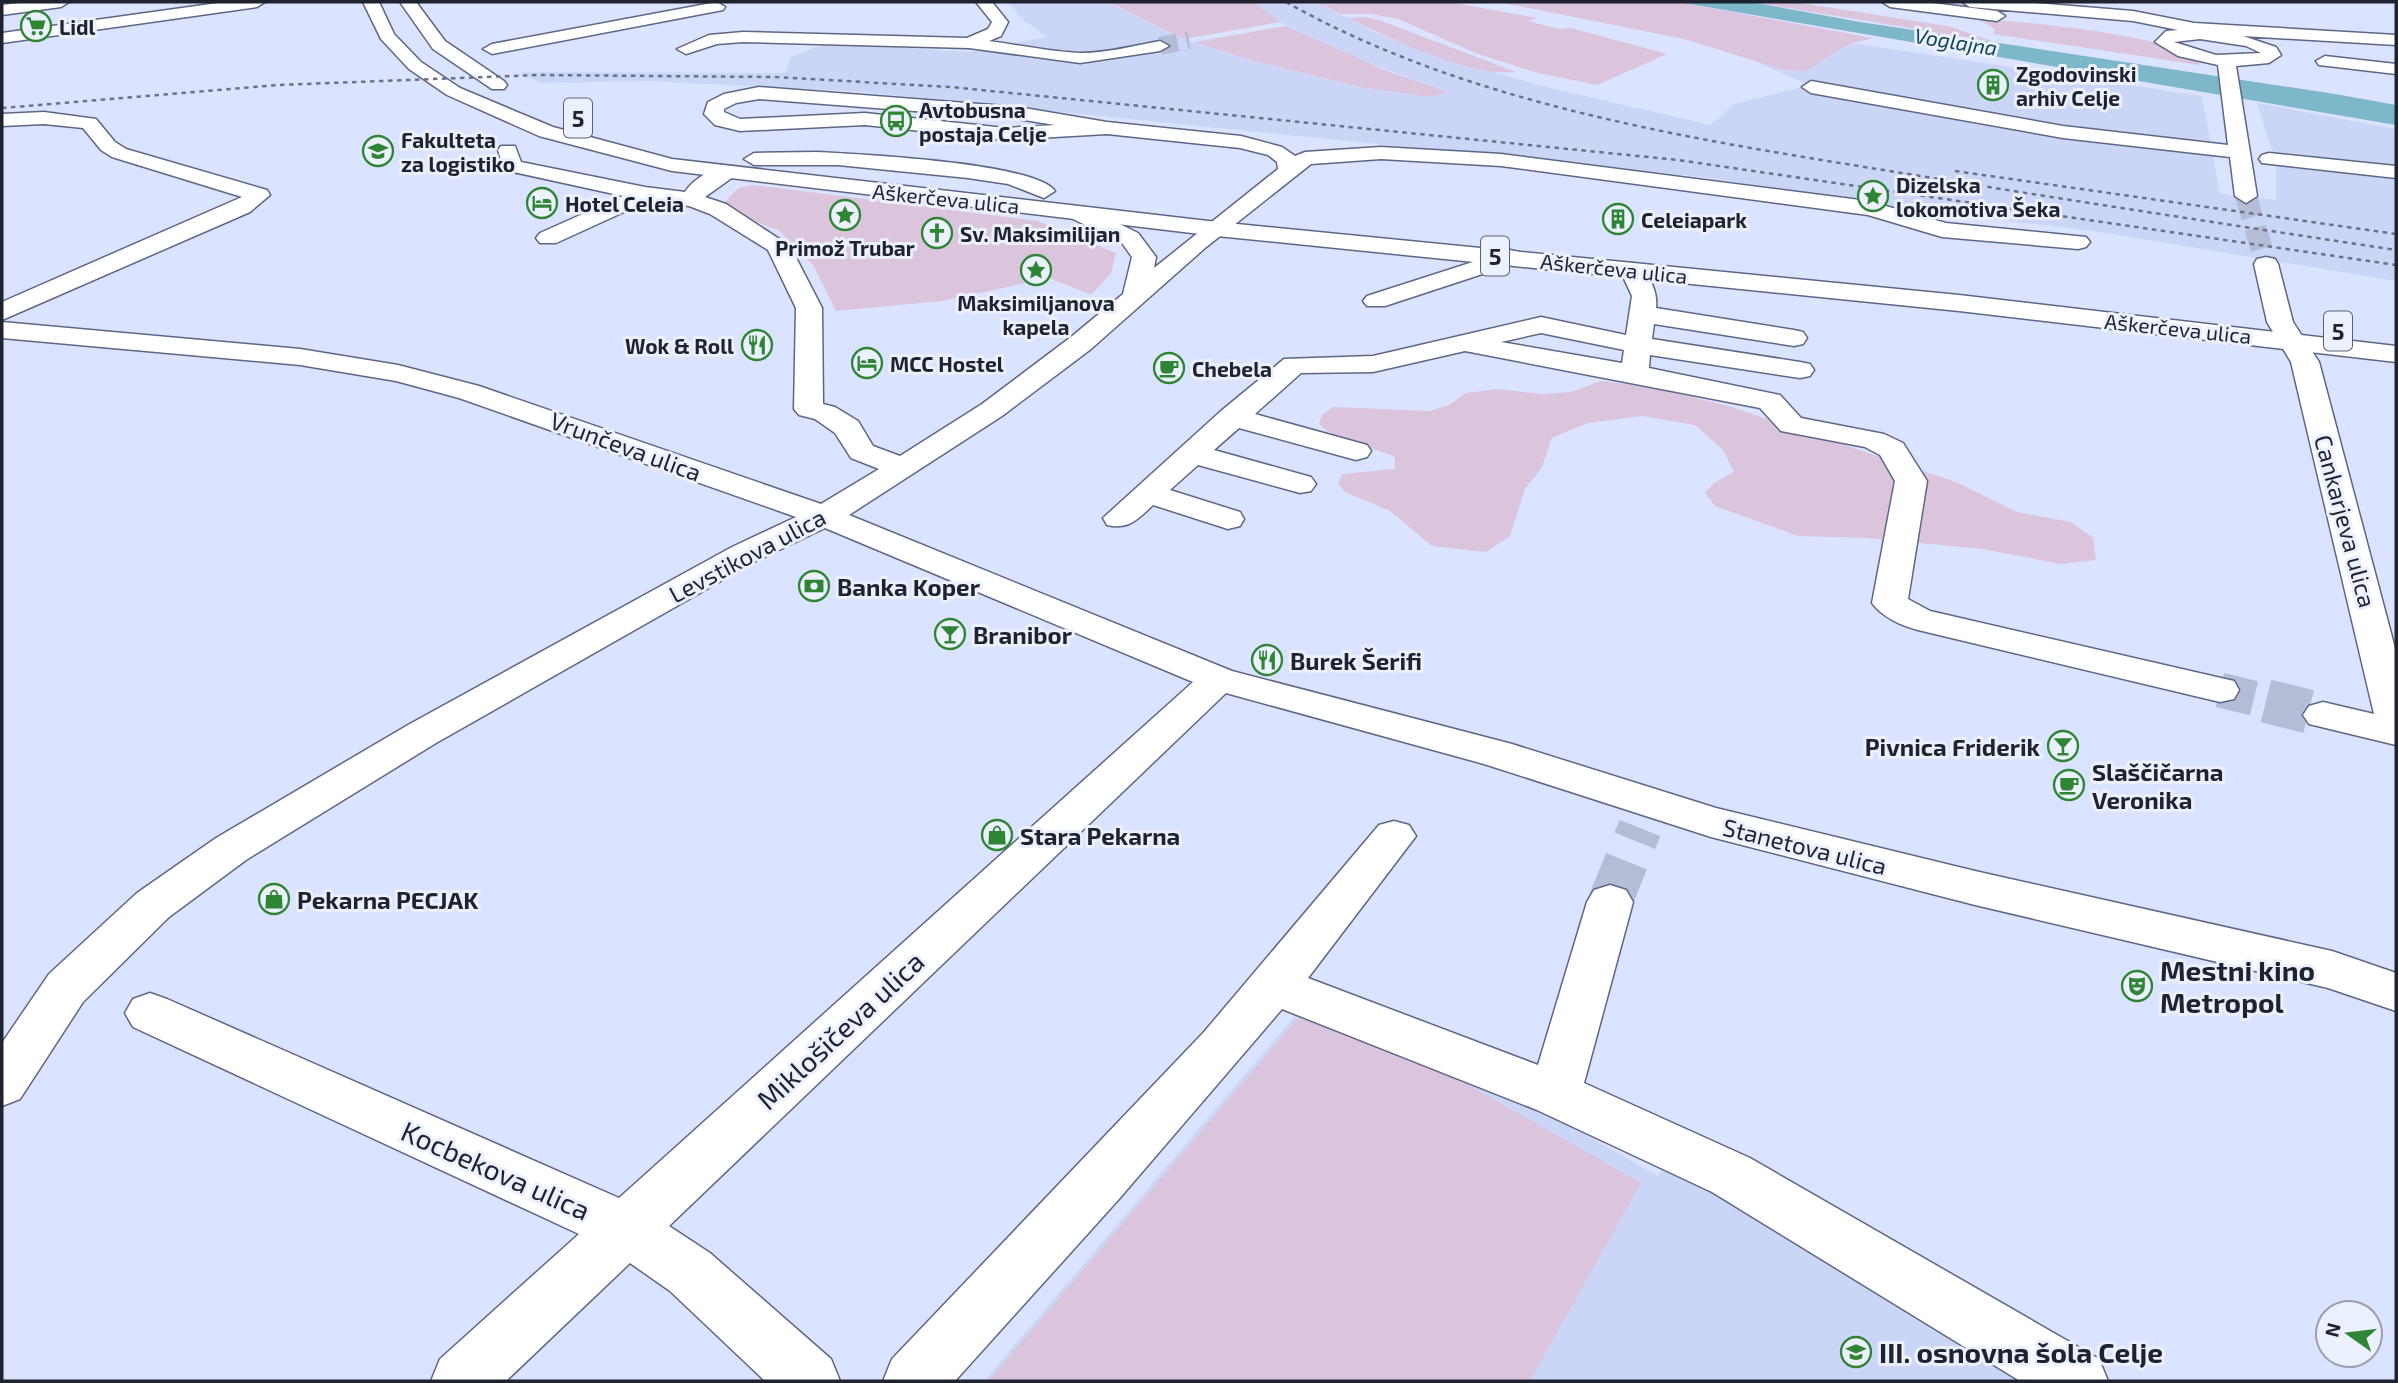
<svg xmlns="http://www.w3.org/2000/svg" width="2398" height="1383" font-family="'Exo 2',sans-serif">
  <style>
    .built { fill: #cbd6f7 }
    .green { fill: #dac5dd }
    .water { fill: #7db7ca }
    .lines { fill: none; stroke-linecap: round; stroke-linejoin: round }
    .minor-tunnel-far3 { stroke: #b5bdd6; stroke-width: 18; stroke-dasharray: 18 9; stroke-linecap: butt }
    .minor-tunnel-far2 { stroke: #b5bdd6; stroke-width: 22; stroke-dasharray: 22 11; stroke-linecap: butt }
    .minor-tunnel-far1 { stroke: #b5bdd6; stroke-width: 35; stroke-dasharray: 35 18; stroke-linecap: butt }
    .minor-tunnel { stroke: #b5bdd6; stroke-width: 44; stroke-dasharray: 44 22; stroke-linecap: butt }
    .minor-casing { stroke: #5d6785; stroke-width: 3 }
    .major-casing { stroke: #5d6785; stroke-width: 3 }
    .minor { fill: #fff; fill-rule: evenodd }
    .major { fill: #fff; fill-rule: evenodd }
    .rail { stroke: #6c7286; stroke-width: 2.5; stroke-dasharray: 4.5 4.5; stroke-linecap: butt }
    .labels { text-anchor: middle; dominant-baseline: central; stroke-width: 6; stroke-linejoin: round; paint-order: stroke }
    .far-poi-label { font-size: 21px; font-weight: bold; fill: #1f2330; stroke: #ecf1ff; text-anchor: start }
    .far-water-label { font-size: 21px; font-style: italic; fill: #114453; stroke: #ecf1ff }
    .far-street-label { font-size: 21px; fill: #1f2330; stroke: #ecf1ff }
    .shield { fill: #ecf1ff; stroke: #5c616e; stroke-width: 2 }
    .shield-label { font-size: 23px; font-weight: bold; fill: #1f2330 }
    .street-label { font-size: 24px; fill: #1f2330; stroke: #ecf1ff }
    .poi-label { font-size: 24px; font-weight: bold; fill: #1f2330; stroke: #ecf1ff; text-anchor: start }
    .near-poi-label { font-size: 28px; font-weight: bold; fill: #1f2330; stroke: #ecf1ff; text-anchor: start }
    .near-street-label { font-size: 28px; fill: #1f2330; stroke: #ecf1ff }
  </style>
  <rect width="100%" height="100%" fill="#dae3ff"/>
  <path class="built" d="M1009,2H1109L1184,39L1251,60L1360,87L1429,97L1447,92L1341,52L1280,22L1254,2H1317L1378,34L1436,56L1550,88L1711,125L1734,104L1810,85L1749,59L1784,70L1806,71L1847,45L1858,44L2202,96L2220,194L2276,200V164L2257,103L2396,129V281L2087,230L1927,212L1703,177L853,91L649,81L541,83L520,72L785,73L791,57L827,43L970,52L1047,37L1021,18Z
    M1322,984L1658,1176L1687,1129L2102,1381H984Z"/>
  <path class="green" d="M1109,2H1254L1280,22L1184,39Z
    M1317,2H1449L1537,18L1528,21L1559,29L1571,28L1667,54L1597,85L1538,73L1478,54L1398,19L1371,14H1341Z
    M1499,2H1678L1873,38L1847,45L1806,71L1784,70L1684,39Z
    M1751,2H1794L1948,26L1995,42Z
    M1364,17L1379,20L1516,72C1473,78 1388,38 1348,18Z
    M1976,18C2015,22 2184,34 2200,65L1993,34L1995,29Z
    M1286,26L1385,70L1448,92L1429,97L1360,87L1251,60L1194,42Z
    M754,185L1038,221L1116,253L1111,273L1091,295L1049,278L942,301L836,311L813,265L778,230L718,209L738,188Z
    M1601,381L1652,387L1728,406L1956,482L2017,512L2071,522L2093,538L2096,560L2061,564L1982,549L1867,538L1798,536L1715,506L1705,493L1714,483L1734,472L1723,450L1695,425L1642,416L1588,423L1552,438L1542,467L1525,489L1510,536L1486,552L1432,546L1390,511L1345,492L1338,483L1342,474L1395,469V457C1371,446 1337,443 1319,424L1322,415L1333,407L1430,411L1449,405L1466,393L1498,389L1542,394L1571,392Z
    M1315,998L1641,1183L1530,1381L989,1380Z"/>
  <path class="water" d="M1678,2H1751L1860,22L2335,94L2396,105V125Z"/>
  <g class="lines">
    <path class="minor-tunnel-far3" d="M1160,46L1189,40"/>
    <path class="minor-tunnel-far2" d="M2246,196L2266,264"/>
    <path class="minor-tunnel-far1" d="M2220,690L2273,703"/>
    <path class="minor-tunnel" d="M2266,701L2323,715
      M1610,902L1640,828"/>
    <g class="minor-casing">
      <path id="minor" d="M28,2H69L61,7L2,15V5Z
        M225,2H265L257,7L2,43V33Z
        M717,2L725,7L723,10L492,54L483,49L492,44Z
        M976,2H992L1008,22L1001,36L989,41C1019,45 1051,52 1081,53C1108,53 1132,46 1160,41L1169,46L1160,51L1080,63L969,48L743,42L717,44L686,54L677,49L709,35L743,32L967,38L988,29L992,22Z
        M1882,2H1924L1997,11L2005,16L1997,21L1890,7Z
        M1962,2H2022L2133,11L2194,23L2396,35V45L2243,36L2276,47L2281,55L2269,63L2236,66L2257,196L2246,203L2235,196L2230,157L2063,138L1811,93L1802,87L1811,81L2063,126L2228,145L2218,65L2178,56L2155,42L2166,31L2178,30L2133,21L1970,7ZM2200,39L2246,46L2261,53L2216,55L2174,42Z
        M2325,56L2396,64V74L2319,65L2316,61Z
        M759,87L1018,107L1107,122L1241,136L1282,147L1295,156L1305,152L1381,147L1501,154L1868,201L1946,223L2086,237L2090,242L2086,247L2078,249L1942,237L1868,215L1501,166L1381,159L1311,164L1205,248L1091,349L1002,416L849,515L1232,671L1512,744L1716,808L1975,871L2332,951L2396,973V1011L2328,988L1975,905L1711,837L1484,764L1226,693L669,1226L710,1253L831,1359L840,1381H765L670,1291L630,1263L506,1381H431L440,1359L579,1234L133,1027L125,1013L133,999L150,993L167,999L619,1198L1193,682L825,528L756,561L436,743L246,860L169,917L83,1002L20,1099L2,1106V1043L49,974L137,893L216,838L408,725L732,547L796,517L459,398L396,381L300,365L2,338V322L300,349L398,365L479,386L821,504L879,469L851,458L835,433L815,419L799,415L794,409L796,308L768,250L710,214L689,206L648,201L556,243H540L536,238L540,233L623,196L504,170L498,150L501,146H515L521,162L645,187L685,192C693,179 717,164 733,167L736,172L733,177L705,197L726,204L790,246L822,308L823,404L835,407L858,421L873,446L900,456L982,404L1071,337L1123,294L1132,257L1122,243L1069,217L1066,212L1069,207H1085L1138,233L1156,257L1154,268L1278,169L1277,162L1268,155L1240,148L1107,134L1005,140L865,125L740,131L715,125L704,114L708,102L724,94ZM759,99L1018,119L1055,125L1005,128L865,113L740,119L724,112V109L736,103Z
        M44,112L96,119L115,142L126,149L267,190L270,195L250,212L2,320V302L242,197L112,157L101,150L83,128L44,124L2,126V114Z
        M817,152C857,154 1036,163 1055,191L1044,198L1008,184L968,178L838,165H754L744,159L754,153Z
        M2269,153L2396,166V178L2262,163L2259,159L2262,155Z
        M1510,250L1519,252L1522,257L1519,262L1385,306H1367L1363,301L1367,296Z
        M2266,257L2275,259L2278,264L2293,322L2319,362L2396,652V745L2309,724L2303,715L2309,706L2323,702L2374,714L2291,362L2267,322L2254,264L2257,259Z
        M1632,263L1641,265C1650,278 1658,292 1656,308L1794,330L1803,332L1807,338L1803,344L1794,346L1654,324L1652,339L1800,362L1810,364L1814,370L1810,376L1800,378L1650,355L1649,368L1780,395L1801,418L1884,434L1903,443L1927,481L1908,599L1930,611L2234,681L2239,690L2234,699L2220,702L1918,630C1902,626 1882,617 1872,603L1895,481L1880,455L1865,447L1781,431L1760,408L1465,351L1373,372L1301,373L1255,414L1367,445L1371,451L1367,457L1356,460L1239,428L1214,450L1311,477L1316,484L1311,491L1300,493L1198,465L1170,490L1240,512L1244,519L1240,526L1228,529L1153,505C1138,519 1129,530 1107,525L1103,518L1221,411L1284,359L1373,356L1541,317L1626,335L1632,296L1620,270L1623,265ZM1541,333L1624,350L1622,363L1501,342Z
        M1394,821L1409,825L1416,836L1308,978L1538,1065L1587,902L1594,890L1610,885L1626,890L1633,902L1584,1083L1750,1158L2099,1359L2108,1381H2020L1712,1192L1537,1110L1282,1009L1119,1199L955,1381H883L892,1359L1204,1032L1379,825Z"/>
    </g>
    <g class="major-casing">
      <path id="major" d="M363,2H379L394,34L421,62L460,88L553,127L672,159L1217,222L1959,295L2396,346V362L1959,311L1217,236L672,171L539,136L447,95L409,69L381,39Z
        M400,2H416L445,41L504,81L507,85L504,89H492L433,49Z"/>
    </g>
    <use href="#minor" class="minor"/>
    <use href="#major" class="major"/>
    <path class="rail" d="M1286,2C1470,106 1697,140 1902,173C2067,200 2231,225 2396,250
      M2,108L278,85L538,75L774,77L951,87L1678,160L2396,265
      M1955,171L2396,234"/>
  </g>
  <defs>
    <g id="supermarket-ring" transform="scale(1.575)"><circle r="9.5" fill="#ecf1ff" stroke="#2e8534" stroke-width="1.5"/><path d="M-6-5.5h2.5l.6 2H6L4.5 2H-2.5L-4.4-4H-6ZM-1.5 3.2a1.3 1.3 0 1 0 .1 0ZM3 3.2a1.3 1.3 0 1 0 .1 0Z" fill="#2e8534"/></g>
    <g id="building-ring" transform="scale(1.575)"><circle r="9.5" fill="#ecf1ff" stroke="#2e8534" stroke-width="1.5"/><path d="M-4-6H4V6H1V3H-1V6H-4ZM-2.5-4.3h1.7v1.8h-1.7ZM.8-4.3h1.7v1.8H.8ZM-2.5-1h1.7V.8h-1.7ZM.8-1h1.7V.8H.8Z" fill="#2e8534"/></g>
    <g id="bus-ring" transform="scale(1.575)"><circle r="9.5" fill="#ecf1ff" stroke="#2e8534" stroke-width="1.5"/><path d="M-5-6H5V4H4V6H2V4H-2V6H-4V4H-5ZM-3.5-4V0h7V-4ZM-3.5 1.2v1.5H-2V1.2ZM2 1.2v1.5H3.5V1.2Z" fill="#2e8534"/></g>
    <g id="university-ring" transform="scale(1.575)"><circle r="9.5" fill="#ecf1ff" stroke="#2e8534" stroke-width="1.5"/><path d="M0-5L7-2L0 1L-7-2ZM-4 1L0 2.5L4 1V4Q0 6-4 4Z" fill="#2e8534"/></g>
    <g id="sight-ring" transform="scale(1.575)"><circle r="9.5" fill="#ecf1ff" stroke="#2e8534" stroke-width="1.5"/><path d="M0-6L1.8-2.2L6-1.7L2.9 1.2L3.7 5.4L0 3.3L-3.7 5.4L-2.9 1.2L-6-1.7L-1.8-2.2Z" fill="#2e8534"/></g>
    <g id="hotel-ring" transform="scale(1.575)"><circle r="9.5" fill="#ecf1ff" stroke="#2e8534" stroke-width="1.5"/><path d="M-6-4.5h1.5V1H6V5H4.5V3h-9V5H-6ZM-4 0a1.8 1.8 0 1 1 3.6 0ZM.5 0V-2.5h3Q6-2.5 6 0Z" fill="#2e8534"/></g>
    <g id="church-ring" transform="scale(1.575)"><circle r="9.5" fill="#ecf1ff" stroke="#2e8534" stroke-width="1.5"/><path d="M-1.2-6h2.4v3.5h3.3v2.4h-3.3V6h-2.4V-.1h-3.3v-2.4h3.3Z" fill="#2e8534"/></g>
    <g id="restaurant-ring" transform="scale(1.575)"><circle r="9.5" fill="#ecf1ff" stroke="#2e8534" stroke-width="1.5"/><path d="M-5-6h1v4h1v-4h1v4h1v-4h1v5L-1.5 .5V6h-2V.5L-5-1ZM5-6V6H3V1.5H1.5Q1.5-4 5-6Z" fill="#2e8534"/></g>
    <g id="cafe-ring" transform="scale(1.575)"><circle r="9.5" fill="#ecf1ff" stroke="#2e8534" stroke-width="1.5"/><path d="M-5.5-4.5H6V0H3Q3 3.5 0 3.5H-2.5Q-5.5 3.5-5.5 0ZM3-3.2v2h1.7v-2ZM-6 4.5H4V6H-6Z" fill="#2e8534"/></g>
    <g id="bank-ring" transform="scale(1.575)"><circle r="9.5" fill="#ecf1ff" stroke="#2e8534" stroke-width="1.5"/><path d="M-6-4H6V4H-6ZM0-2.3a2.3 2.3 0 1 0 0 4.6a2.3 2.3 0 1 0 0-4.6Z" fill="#2e8534"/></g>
    <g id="bar-ring" transform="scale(1.575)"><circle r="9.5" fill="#ecf1ff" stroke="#2e8534" stroke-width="1.5"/><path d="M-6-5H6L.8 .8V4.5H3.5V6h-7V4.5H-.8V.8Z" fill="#2e8534"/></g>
    <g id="shop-ring" transform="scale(1.575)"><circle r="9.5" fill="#ecf1ff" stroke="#2e8534" stroke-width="1.5"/><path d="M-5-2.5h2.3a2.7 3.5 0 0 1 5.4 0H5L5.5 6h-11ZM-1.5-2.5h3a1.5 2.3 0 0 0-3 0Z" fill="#2e8534"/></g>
    <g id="theatre-ring" transform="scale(1.575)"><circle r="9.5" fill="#ecf1ff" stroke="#2e8534" stroke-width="1.5"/><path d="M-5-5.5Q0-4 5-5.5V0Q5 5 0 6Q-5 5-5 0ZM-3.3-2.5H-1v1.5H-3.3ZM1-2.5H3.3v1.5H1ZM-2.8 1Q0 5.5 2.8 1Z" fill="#2e8534"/></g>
    <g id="school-ring" transform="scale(1.575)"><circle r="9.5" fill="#ecf1ff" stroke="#2e8534" stroke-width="1.5"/><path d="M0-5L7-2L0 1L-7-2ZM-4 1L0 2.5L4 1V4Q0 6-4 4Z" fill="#2e8534"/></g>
  </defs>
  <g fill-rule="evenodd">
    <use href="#supermarket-ring" x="36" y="26"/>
    <use href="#building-ring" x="1993" y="85"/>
    <use href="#bus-ring" x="896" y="121"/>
    <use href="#university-ring" x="378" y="151"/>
    <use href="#sight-ring" x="1873" y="196"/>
    <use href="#hotel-ring" x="542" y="203"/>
    <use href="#sight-ring" x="845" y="215"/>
    <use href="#building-ring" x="1618" y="219"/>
    <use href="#church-ring" x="937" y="233"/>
    <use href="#sight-ring" x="1036" y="270"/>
    <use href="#restaurant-ring" x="757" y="345"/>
    <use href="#hotel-ring" x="867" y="363"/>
    <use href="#cafe-ring" x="1169" y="368"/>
    <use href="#bank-ring" x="814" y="586"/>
    <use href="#bar-ring" x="950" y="634"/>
    <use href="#restaurant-ring" x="1267" y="660"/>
    <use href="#bar-ring" x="2063" y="746"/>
    <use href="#cafe-ring" x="2069" y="785"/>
    <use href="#shop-ring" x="997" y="835"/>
    <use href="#shop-ring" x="274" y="899"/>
    <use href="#theatre-ring" x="2137" y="986"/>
    <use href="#school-ring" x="1856" y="1352"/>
  </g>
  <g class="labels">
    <g class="far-poi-label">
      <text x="59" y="26">Lidl</text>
      <text x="2016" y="73">Zgodovinski<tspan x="2016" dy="24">arhiv Celje</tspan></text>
      <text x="919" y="109">Avtobusna<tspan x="919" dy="24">postaja Celje</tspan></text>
      <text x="401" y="139">Fakulteta<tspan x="401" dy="24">za logistiko</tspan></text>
      <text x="1896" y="184">Dizelska<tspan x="1896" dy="24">lokomotiva Šeka</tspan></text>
      <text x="565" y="203">Hotel Celeia</text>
      <text x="1641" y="219">Celeiapark</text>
      <text x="960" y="233">Sv. Maksimilijan</text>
      <text x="845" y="247" text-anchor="middle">Primož Trubar</text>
      <text x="1036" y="302" text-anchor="middle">Maksimiljanova<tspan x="1036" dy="24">kapela</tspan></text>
      <text x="734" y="345" text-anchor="end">Wok &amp; Roll</text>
      <text x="890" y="363">MCC Hostel</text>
      <text x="1192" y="368">Chebela</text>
    </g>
    <g class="far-water-label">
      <text transform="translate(1956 41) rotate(9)">Voglajna</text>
    </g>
    <g class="far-street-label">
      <text transform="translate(946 198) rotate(6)">Aškerčeva ulica</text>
      <text transform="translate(1614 268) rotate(6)">Aškerčeva ulica</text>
      <text transform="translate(2178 328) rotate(6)">Aškerčeva ulica</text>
    </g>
    <g class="shield">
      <rect x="564" y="98.5" width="28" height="39" rx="5"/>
      <rect x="1481" y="236.5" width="28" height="39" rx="5"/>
      <rect x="2324" y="311.5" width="28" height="39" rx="5"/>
    </g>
    <g class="shield-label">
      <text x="578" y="118">5</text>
      <text x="1495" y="256">5</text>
      <text x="2338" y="331">5</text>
    </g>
    <g class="street-label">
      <text transform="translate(626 446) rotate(20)">Vrunčeva ulica</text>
      <text transform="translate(2346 521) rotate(75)">Cankarjeva ulica</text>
      <text transform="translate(747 555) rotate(-28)">Levstikova ulica</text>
      <text transform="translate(1805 846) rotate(14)">Stanetova ulica</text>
    </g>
    <g class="poi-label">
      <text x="837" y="586">Banka Koper</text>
      <text x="973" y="634">Branibor</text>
      <text x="1290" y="660">Burek Šerifi</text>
      <text x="2040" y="746" text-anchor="end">Pivnica Friderik</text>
      <text x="2092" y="771">Slaščičarna<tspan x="2092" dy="28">Veronika</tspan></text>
      <text x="1020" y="835">Stara Pekarna</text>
      <text x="297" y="899">Pekarna PECJAK</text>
    </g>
    <g class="near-poi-label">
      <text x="2160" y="970">Mestni kino<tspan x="2160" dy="32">Metropol</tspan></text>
      <text x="1879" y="1352">III. osnovna šola Celje</text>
    </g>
    <g class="near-street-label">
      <text transform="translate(840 1030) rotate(-43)">Miklošičeva ulica</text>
      <text transform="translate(496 1170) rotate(24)">Kocbekova ulica</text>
    </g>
  </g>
  <rect width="2398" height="1383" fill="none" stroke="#1f2330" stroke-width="7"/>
  <g transform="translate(2349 1334) rotate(284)"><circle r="33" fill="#ecf1ff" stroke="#9a9fac" stroke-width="2"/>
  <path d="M0-5L12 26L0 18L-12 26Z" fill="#2e8534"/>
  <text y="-10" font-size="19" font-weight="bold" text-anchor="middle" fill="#1f2330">N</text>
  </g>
</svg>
